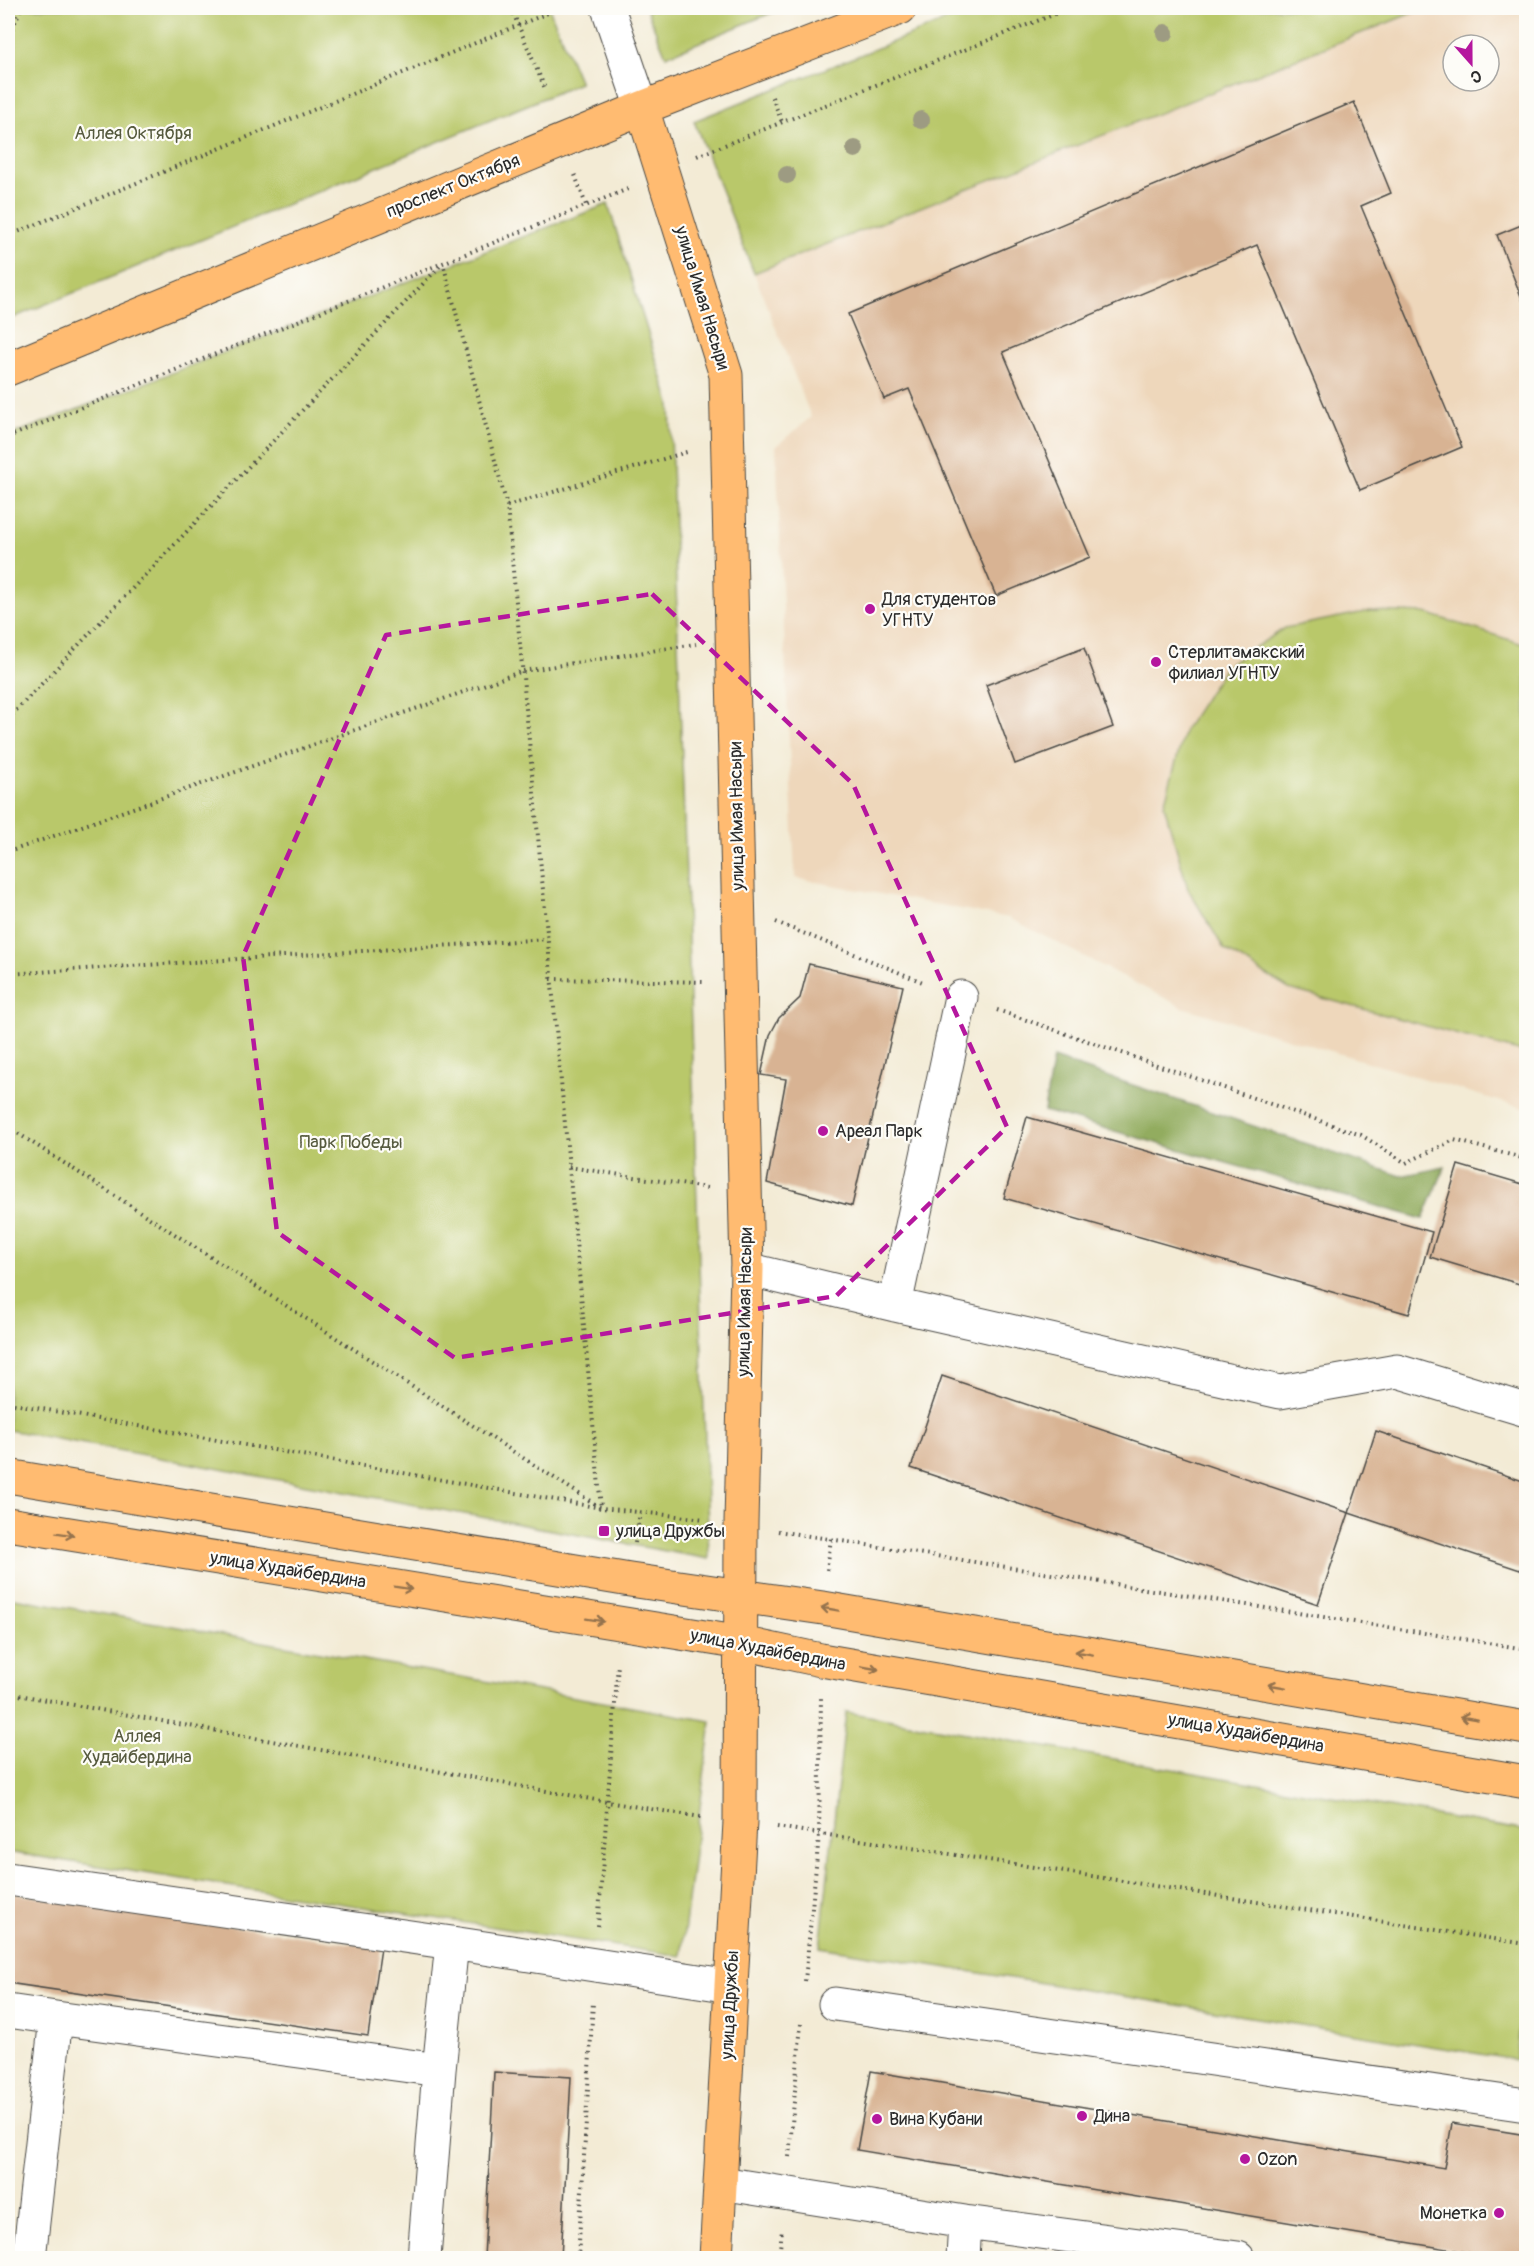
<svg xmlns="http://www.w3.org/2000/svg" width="1534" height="2266" font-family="Pangolin,sans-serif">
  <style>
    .built { fill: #eed7bb; fill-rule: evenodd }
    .green { fill: #b9c86a; stroke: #727a4a; stroke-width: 1.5 }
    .forest { fill: #92ac5e; stroke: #5e6c44; stroke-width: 1.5 }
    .building { fill: #d8b393 }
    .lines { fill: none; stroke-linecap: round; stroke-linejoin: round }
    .minor-casing { stroke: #494844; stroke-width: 35 }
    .major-casing { stroke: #494844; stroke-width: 35 }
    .path { stroke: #494844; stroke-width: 4; stroke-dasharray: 1.5 4.5; stroke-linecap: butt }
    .minor { stroke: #fff; stroke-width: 33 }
    .major { stroke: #ffbb71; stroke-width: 33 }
    .tree { fill: #9d9b82 }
    .oneway { stroke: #95734e }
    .marked { fill: none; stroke: #b5179e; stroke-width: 4.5; stroke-dasharray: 12 8; stroke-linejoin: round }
    .poi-dot { fill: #b5179e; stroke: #fdfcf7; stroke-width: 2 }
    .labels { text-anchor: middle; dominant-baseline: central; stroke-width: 4.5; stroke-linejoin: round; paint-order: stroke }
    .park-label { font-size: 18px; fill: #565a3e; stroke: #fdfcf7 }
    .street-label { font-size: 18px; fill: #2b2b2b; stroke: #fdfcf7 }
    .poi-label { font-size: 18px; fill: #2b2b2b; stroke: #fdfcf7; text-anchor: start }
  </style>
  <rect width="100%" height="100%" fill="#fdfcf7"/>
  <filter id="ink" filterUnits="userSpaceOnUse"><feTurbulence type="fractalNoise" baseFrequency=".0167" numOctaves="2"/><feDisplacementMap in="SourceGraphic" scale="12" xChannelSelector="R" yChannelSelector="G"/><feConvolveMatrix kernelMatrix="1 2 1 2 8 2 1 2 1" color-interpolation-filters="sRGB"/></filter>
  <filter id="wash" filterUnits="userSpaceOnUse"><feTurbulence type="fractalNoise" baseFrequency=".008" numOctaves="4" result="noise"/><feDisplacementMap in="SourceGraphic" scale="24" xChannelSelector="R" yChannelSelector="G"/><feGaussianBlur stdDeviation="1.35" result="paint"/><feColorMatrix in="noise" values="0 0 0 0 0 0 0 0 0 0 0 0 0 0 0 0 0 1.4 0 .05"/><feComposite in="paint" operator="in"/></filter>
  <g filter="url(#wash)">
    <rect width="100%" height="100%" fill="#f3ebd5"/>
    <path class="built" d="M1423,8H1526V1109L1182,1007L1009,918L795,878L776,446L811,417L754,273ZM1453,45H1489V81H1453Z"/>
    <path class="green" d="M8,8H549L580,83L8,320Z
      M646,8H783L666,56Z
      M978,8H1425L754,273L694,121Z
      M608,204L670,404L709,1559L8,1430V436Z
      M1370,611L1425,613L1526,645V1053L1289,989L1224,949L1188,889L1164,805L1185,729L1226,666L1285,628Z
      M8,1597L711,1721L681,1956L8,1852Z
      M846,1712L1526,1831V1972L1516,2060L820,1947Z"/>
    <path class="forest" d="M1053,1058L1401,1176L1445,1167L1423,1219L1044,1111Z"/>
    <g id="blocks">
      <path class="building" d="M1354,102L1391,193L1361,206L1462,447L1360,490L1257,245L1003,352L1090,557L996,596L909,389L884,399L848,314Z
        M1526,223V309L1497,235Z
        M1084,648L1113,727L1015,764L986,685Z
        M809,964L903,986L852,1206L767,1183L786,1079L761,1075L770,1035L779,1018L800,998Z
        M1027,1117L1432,1232L1409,1314L1004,1198Z
        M1458,1165L1526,1185V1286L1430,1257Z
        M942,1376L1349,1513L1318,1604L911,1468Z
        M1376,1431L1526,1482V1572L1349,1513Z
        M8,1893L381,1948L368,2036L8,1983Z
        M8,2062H13L9,2112H8Z
        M871,2071L1444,2168L1452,2123L1526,2135V2258H1501L857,2150Z
        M494,2072L571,2077L561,2258H484Z"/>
    </g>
  </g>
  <g filter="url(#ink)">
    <use href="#blocks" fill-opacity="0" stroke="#494844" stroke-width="1.5"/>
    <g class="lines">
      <g class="minor-casing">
        <path id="minor" d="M608,8L642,108
          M747,1269L895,1305L1280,1392L1397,1371L1526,1410
          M895,1305L961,997
          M8,1879L452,1943L731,1986
          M835,2004L1526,2105
          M8,2011L56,2018L29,2258
          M56,2018L439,2070L452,1943
          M721,2183L965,2222L1238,2258
          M424,2258L439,2070
          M963,2258L965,2222"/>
      </g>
      <g class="major-casing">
        <path id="major" d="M642,108L726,375L747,1269L741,1523L740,1822L716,2258
          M8,369L642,108L900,8
          M8,1476L630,1580L823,1608L1526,1728
          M8,1524L742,1643L821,1660L1526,1782"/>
      </g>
      <path class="path" d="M511,8L546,91
        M739,8L740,10
        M8,39L21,8
        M772,97L782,122
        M697,156L1070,8
        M575,175L586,205
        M8,236L560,8
        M8,437L628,189
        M507,506L690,451
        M8,719L441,265
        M8,852L523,671L696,644
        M776,922L925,983
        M8,974L547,939
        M551,979L704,982
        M997,1010L1361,1135L1406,1163L1454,1140L1526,1159
        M8,1127L601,1508L705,1519
        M569,1167L707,1188
        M8,1403L601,1508L507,506L443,263
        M778,1531L1526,1649
        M635,1543L640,1513
        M827,1570L831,1538
        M8,1693L607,1802L701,1817
        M777,1827L1526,1944
        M598,1926L618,1664
        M805,1981L819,1835L821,1698
        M789,2157L801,2024
        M578,2258L593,2002
        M779,2258L782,2230"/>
      <use href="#minor" class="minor"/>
      <use href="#major" class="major"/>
    </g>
    <g class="tree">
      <circle cx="1165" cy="33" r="9"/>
      <circle cx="921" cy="120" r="9"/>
      <circle cx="855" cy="149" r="9"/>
      <circle cx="787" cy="175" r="9"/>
    </g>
    <defs><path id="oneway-shaft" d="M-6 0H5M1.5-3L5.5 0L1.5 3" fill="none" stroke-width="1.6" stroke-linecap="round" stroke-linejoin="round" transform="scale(1.5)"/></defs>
    <g class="oneway">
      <use href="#oneway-shaft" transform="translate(65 1534) rotate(9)"/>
      <use href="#oneway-shaft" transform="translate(403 1588) rotate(9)"/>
      <use href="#oneway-shaft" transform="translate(830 1609) rotate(-170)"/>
      <use href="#oneway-shaft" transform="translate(595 1620) rotate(9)"/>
      <use href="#oneway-shaft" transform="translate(1084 1653) rotate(-170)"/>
      <use href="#oneway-shaft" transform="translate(870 1668) rotate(10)"/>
      <use href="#oneway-shaft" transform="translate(1277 1686) rotate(-170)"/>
      <use href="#oneway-shaft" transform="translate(1469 1718) rotate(-170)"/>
    </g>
  </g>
  <path class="marked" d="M652,594L853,784L1007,1127L836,1296L455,1358L277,1232L243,956L386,635Z"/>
  <g class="poi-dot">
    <circle cx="870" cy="609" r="6"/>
    <circle cx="1156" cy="662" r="6"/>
    <circle cx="823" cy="1131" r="6"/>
    <rect x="598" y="1525" width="12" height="12" rx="3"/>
    <circle cx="1082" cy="2116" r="6"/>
    <circle cx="877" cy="2119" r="6"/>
    <circle cx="1245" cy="2159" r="6"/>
    <circle cx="1499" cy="2213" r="6"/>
  </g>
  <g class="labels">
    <g class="park-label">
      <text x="133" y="133">Аллея Октября</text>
      <text x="351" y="1142">Парк Победы</text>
      <text x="137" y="1736">Аллея<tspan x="137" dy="21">Худайбердина</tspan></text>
    </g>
    <g class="street-label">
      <text transform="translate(453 186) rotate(-22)">проспект Октября</text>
      <text transform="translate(702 298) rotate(73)">улица Имая Насыри</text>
      <text transform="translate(737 816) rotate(-91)">улица Имая Насыри</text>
      <text transform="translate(745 1302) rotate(-89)">улица Имая Насыри</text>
      <text transform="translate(288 1570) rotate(9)">улица Худайбердина</text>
      <text transform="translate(768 1650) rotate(11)">улица Худайбердина</text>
      <text transform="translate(1246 1733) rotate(10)">улица Худайбердина</text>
      <text transform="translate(730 2005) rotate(-87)">улица Дружбы</text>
    </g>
    <g class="poi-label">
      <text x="882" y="599">Для студентов<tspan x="882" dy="21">УГНТУ</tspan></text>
      <text x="1168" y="652">Стерлитамакский<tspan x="1168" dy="21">филиал УГНТУ</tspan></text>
      <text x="835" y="1131">Ареал Парк</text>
      <text x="616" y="1531">улица Дружбы</text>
      <text x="1094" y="2116">Дина</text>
      <text x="889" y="2119">Вина Кубани</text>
      <text x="1257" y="2159">Ozon</text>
      <text x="1487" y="2213" text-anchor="end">Монетка</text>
    </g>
  </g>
  <rect width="1534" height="2266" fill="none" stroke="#fdfcf7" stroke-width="30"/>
  <g transform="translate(1471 63) rotate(159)"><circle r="28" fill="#fdfcf7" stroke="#a9a8a5" stroke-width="1.5"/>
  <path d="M0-4.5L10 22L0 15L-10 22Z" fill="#b5179e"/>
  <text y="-9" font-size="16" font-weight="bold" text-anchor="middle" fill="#2b2b2b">С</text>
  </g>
</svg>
